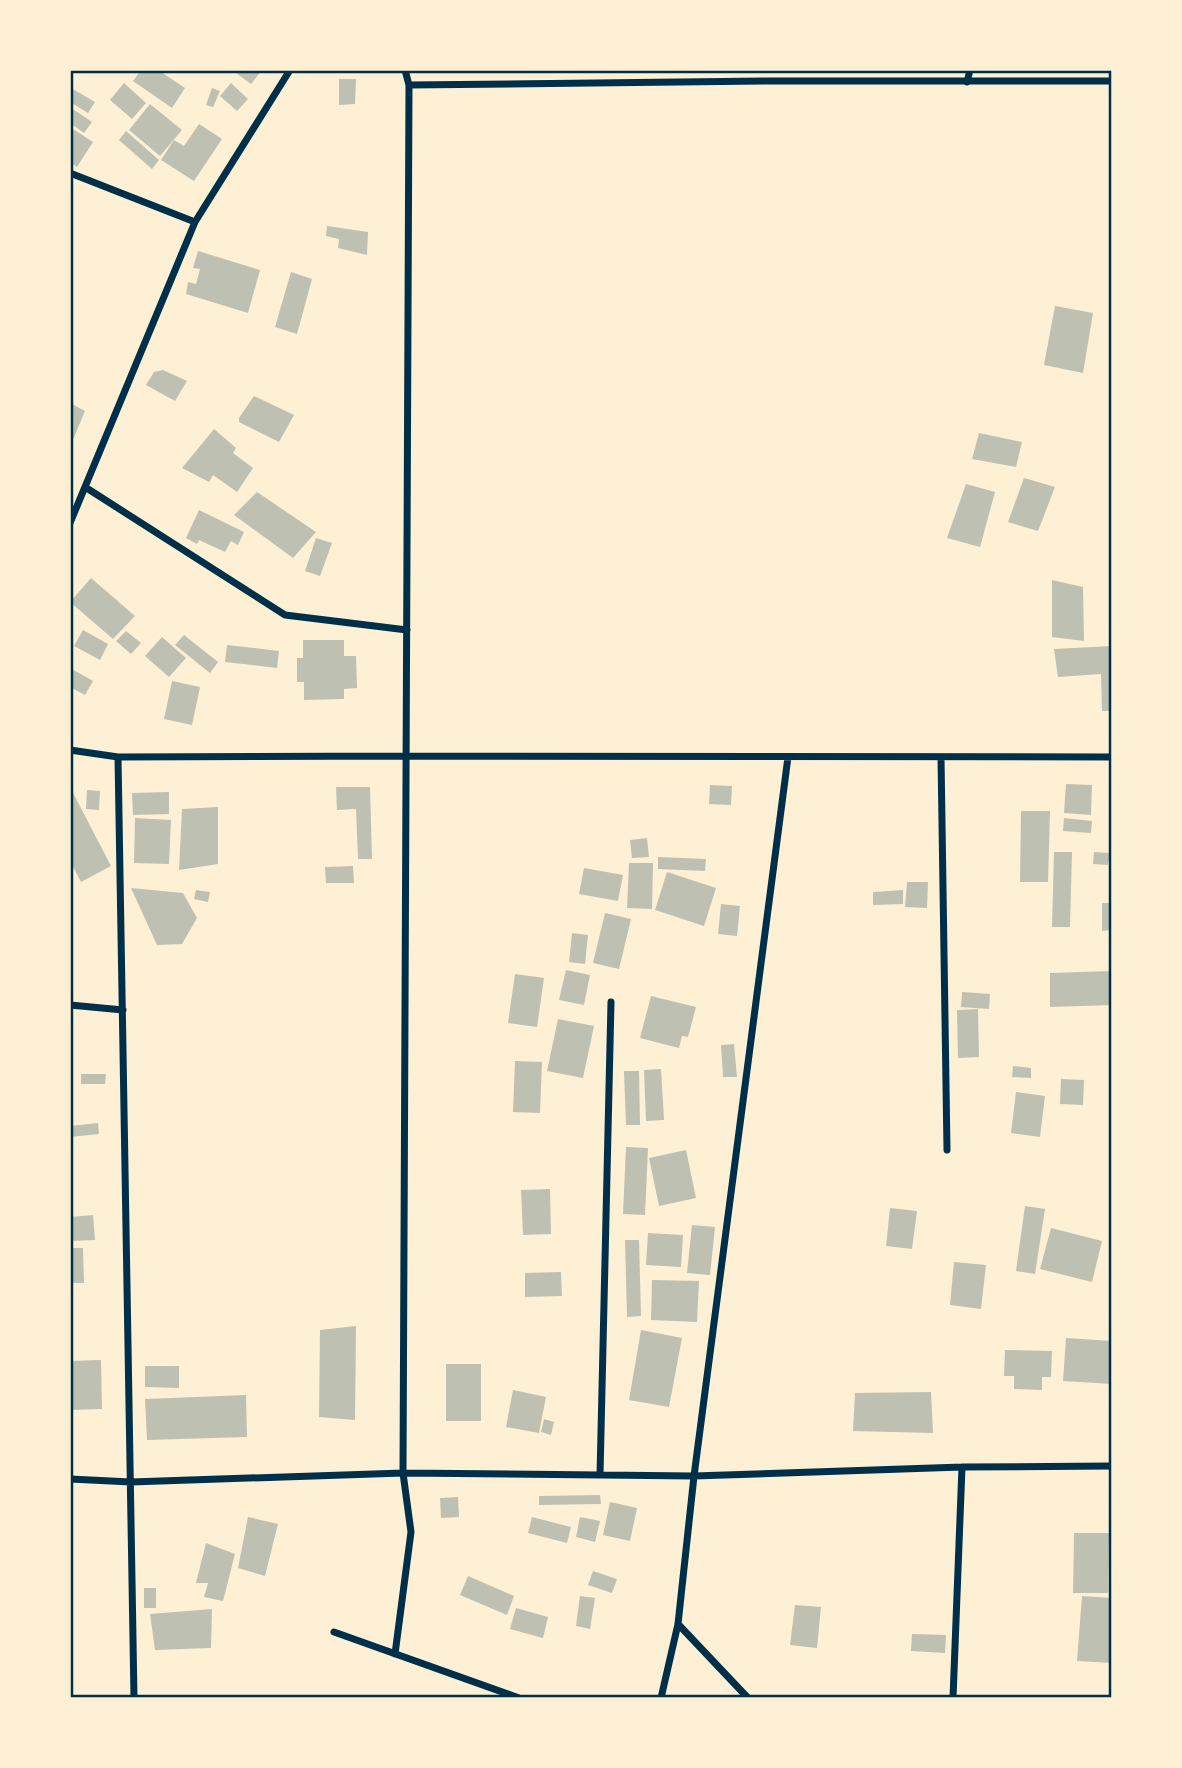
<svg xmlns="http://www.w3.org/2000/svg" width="1182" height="1768" font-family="Rubik,sans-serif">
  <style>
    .building { fill: #bec0b2 }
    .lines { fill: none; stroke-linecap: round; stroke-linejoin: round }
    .minor { stroke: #003049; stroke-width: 7 }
    .neatline { fill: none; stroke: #003049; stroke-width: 2.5 }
  </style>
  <rect width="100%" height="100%" fill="#fdf0d5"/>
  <path class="building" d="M141,70H158L185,88L172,108L133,81Z
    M232,70H262L251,84Z
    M339,79H356L355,104L339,105Z
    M124,83L146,103L132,119L110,100Z
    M231,83L248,99L237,111L220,96Z
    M71,88L95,102L88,113L70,102Z
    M212,88L220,91L213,107L206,105Z
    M150,104L182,130L160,156L129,130Z
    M70,107L92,122L84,133L70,123Z
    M199,124L222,139L194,181L161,160L174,140L184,146Z
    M70,127L93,142L77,167L70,162Z
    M126,131L159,160L152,169L119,140Z
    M327,226L368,232L367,255L338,248L339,239L326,236Z
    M198,251L260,270L248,313L186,294L188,282L196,284L200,269L193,268Z
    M291,272L312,279L297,334L275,327Z
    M1055,306L1093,313L1083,373L1044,365Z
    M163,370L187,381L175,401L146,385L154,372Z
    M254,396L294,415L279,442L239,422V418Z
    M70,403L85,411L70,447Z
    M214,429L236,448L233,453L253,468L237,492L213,475L209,482L182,468Z
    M979,433L1022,442L1016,467L972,459Z
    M1024,478L1055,487L1038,531L1008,522Z
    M966,484L995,492L980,547L947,538Z
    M257,492L316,532L293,558L234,515Z
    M199,510L244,532L238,545L231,541L225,552L199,540L197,544L186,538Z
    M316,538L332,543L320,576L305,571Z
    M91,578L135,616L113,639L70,602Z
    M1052,580L1083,587L1084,641L1052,637Z
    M83,630L108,644L100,660L74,646Z
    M126,631L141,643L131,654L116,641Z
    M184,635L218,662L210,673L175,645Z
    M162,637L186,658L169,677L145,656Z
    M303,640H344V656H356L357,688L344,689V699L304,700V682H297V658H303Z
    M227,645L279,651L277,668L225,662Z
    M1112,646V711H1102L1101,674L1058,677L1054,649Z
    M70,668L93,681L85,695L70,687Z
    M172,681L200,687L192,725L164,719Z
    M1066,784L1092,785L1091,815L1064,813Z
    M710,785L732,786L731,805L709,804Z
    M70,787L111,866L81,882L70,861Z
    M336,787H370L372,859H358L356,809L337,810Z
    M87,790L100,791L99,810L86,809Z
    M169,792V814L133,815L132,793Z
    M218,807V864L179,870L182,809Z
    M1021,811H1050L1048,882H1020Z
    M135,818L171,820L169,864L134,863Z
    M1064,818L1092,821L1091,833L1063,831Z
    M647,838L649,857L632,858L630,840Z
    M1054,852H1072L1070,927H1052Z
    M1094,852L1110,853L1108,865L1093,864Z
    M658,857L706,859L705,871L658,869Z
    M629,863H653L652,909L627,908Z
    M353,866L354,883H326L325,867Z
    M584,868L623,875L618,901L579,894Z
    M667,872L716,888L704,926L655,910Z
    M907,882H928L927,908L905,907Z
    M131,888L183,893L197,918L182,944L157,945Z
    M196,890L210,892L208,902L194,899Z
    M903,890V904L873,905V892Z
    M1102,903H1112V930L1102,931Z
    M721,904L740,906L737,936L718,934Z
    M605,913L631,919L619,969L593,963Z
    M572,933L588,935L585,964L569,962Z
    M566,970L590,975L584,1005L559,1000Z
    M1112,971V1005L1050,1007V973Z
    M515,974L544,978L537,1027L508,1023Z
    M962,992L990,994L989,1009L961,1007Z
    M651,996L696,1007L688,1037L682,1036L679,1048L640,1038Z
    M978,1009L979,1057L958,1058L957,1010Z
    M558,1019L594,1026L583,1078L547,1071Z
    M734,1044L737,1077H723L721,1045Z
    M515,1061L542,1062L540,1113L513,1112Z
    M1013,1066L1031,1068V1078L1012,1077Z
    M661,1069L664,1120L646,1121L644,1070Z
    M624,1071H639L640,1125H626Z
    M81,1074H106L105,1084H81Z
    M1061,1079L1084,1080L1083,1105L1060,1104Z
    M1016,1092L1045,1096L1040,1137L1011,1133Z
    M98,1123L99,1134L70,1137V1126Z
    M626,1147L648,1148L645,1215L623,1214Z
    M686,1150L696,1198L659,1206L649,1158Z
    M550,1189L551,1234L523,1235L521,1190Z
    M1025,1206L1045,1209L1035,1274L1016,1271Z
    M890,1208L917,1211L912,1249L886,1246Z
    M93,1215L95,1240L70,1241V1217Z
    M692,1225L715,1227L710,1275L687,1273Z
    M1051,1228L1102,1241L1092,1282L1040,1269Z
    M648,1233L683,1235L681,1267L646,1265Z
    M625,1240H639L641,1316L627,1317Z
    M70,1248H83L84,1283H70Z
    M954,1262L986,1265L981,1309L950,1305Z
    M561,1272L562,1296L525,1297V1273Z
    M652,1280L699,1281L697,1322L651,1320Z
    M356,1326L355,1420L319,1417L320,1330Z
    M641,1330L682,1338L669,1407L629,1400Z
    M1066,1338L1112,1341V1384L1063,1381Z
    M1005,1350L1052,1351L1051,1377H1042V1390L1014,1389V1376H1004Z
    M101,1360L102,1409L70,1410V1361Z
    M446,1364H481V1421H446Z
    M145,1366H179V1388L145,1387Z
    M513,1390L546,1397L539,1433L506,1427Z
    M931,1392L933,1433L853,1431L855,1393Z
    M246,1395L247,1437L147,1440L145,1399Z
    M544,1419L554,1422L551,1435L541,1432Z
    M600,1495L601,1504L539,1505V1496Z
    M458,1497L459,1517L441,1518L440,1498Z
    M610,1502L637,1508L630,1541L603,1535Z
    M248,1517L278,1524L265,1576L238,1568Z
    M532,1517L571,1527L567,1543L528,1533Z
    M580,1517L600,1521L595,1542L576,1537Z
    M1074,1533H1109L1108,1593H1073Z
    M206,1543L235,1554L223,1601L204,1597L208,1583H196Z
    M593,1571L617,1579L612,1593L588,1585Z
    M468,1576L514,1596L507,1615L460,1595Z
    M144,1588H156V1608H144Z
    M580,1596L595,1598L590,1629L576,1626Z
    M1082,1596L1112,1598V1663L1077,1661Z
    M795,1605L821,1607L817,1648L790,1645Z
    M516,1608L548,1617L543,1638L510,1629Z
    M212,1609L211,1648L155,1650L150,1614Z
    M912,1634L946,1635L945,1653L911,1651Z"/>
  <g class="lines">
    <path class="minor" d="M967,82L970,70
      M409,85L770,81H1112
      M70,173L195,222
      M85,487L285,615L407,630
      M70,523L195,222L290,70
      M70,750L118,757L406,756L1112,757
      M118,757L134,1698
      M941,757L947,1150
      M70,1005L123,1010
      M600,1475L611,1002
      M70,1479L131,1482L403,1473L694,1476L962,1467L1112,1466
      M678,1624L748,1698
      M334,1632L519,1698
      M395,1654L411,1532L403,1473L409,85L405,70
      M661,1698L678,1624L694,1476L788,757
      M953,1698L962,1467"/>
  </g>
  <rect width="1182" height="1768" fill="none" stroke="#fdf0d5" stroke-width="144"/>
  <rect x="72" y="72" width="1038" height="1624" class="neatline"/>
</svg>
